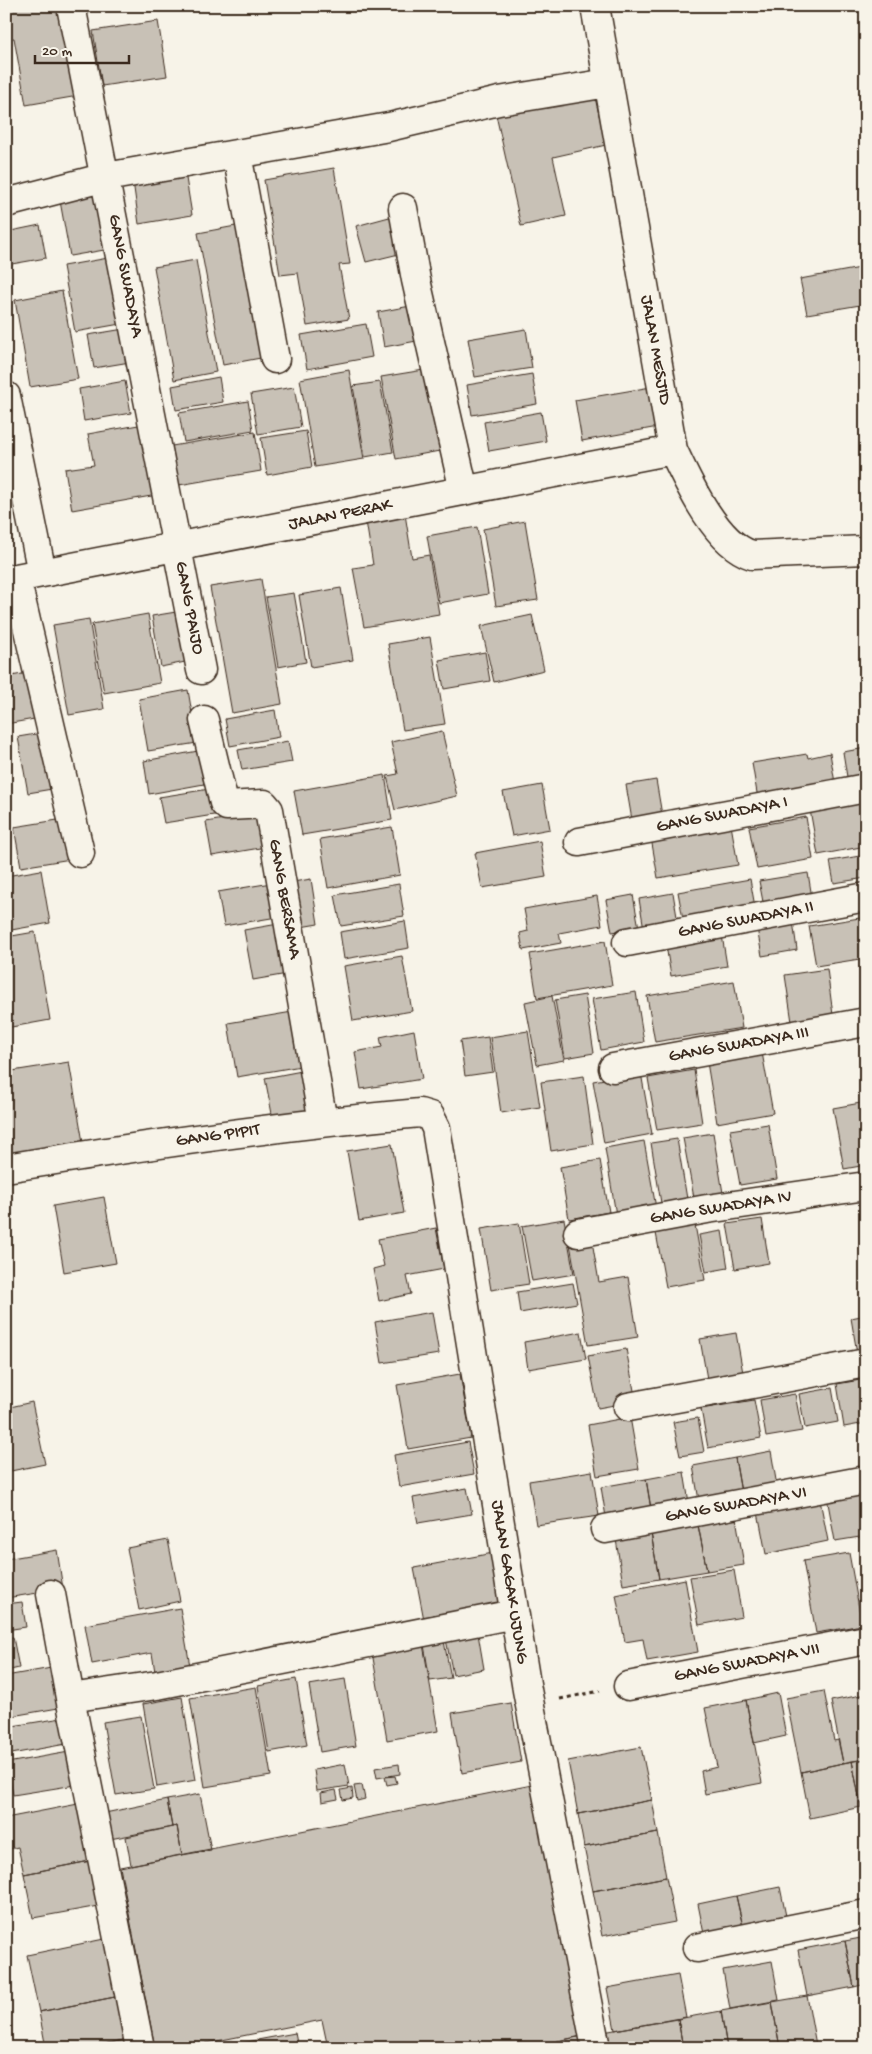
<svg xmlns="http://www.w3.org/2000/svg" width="872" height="2054" font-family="'Gochi Hand',sans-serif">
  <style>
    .building { fill: #c8c1b6; stroke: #3b2a1e }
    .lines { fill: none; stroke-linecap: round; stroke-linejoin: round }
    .street-casing { stroke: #3b2a1e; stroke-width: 31 }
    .path { stroke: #3b2a1e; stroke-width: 3; stroke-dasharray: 4 4; stroke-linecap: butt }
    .street { stroke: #f7f3e8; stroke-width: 28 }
    .labels { text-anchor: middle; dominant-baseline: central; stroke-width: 5; stroke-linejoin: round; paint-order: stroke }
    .street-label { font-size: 18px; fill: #3b2a1e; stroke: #f7f3e8 }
  </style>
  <rect width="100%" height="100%" fill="#f7f3e8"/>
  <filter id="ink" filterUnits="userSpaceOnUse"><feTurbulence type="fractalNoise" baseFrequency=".02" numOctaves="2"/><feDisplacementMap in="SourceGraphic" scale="10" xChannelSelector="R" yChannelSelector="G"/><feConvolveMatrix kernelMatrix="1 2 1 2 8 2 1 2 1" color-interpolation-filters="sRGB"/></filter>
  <g filter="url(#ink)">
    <path class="building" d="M61,6L78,96L26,105L14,38L6,39V7Z
      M158,21L167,76L102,86L93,31Z
      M594,93L606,145L553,157L566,216L521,226L496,115Z
      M334,168L350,264L339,265L349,319L307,326L298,273L280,275L264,180Z
      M185,172L192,215L139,224L133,181Z
      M100,194L110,249L70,256L60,201Z
      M393,216L403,253L366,262L356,226Z
      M40,225L46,258L6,265V232Z
      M241,225L266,357L223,365L198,233Z
      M114,257L126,323L75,332L63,266Z
      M196,260L216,372L174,380L154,267Z
      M866,267V304L807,314L800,279Z
      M62,291L78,379L30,387L15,300Z
      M416,305L422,340L384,347L378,312Z
      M366,324L372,357L307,369L301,335Z
      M130,328L136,361L94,368L88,335Z
      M526,329L532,368L475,377L468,339Z
      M430,369L445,450L396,459L381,377Z
      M349,370L364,459L315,467L300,379Z
      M532,374L537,404L472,415L467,385Z
      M219,377L223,402L176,410L172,386Z
      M125,381L131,413L84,421L79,389Z
      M380,382L393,452L365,457L353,386Z
      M294,387L301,427L258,434L251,394Z
      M651,387L658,427L582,441L575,400Z
      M248,401L253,430L184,442L179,413Z
      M541,412L546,441L489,451L484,422Z
      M144,424L157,495L72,510L65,469L94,465L88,434Z
      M306,431L312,467L267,475L261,438Z
      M255,432L261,471L179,485L172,446Z
      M6,461L21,496L6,499Z
      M405,514L412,558L429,555L439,614L364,627L353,568L373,565L366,521Z
      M525,521L538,600L496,606L483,529Z
      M477,527L488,594L439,603L427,536Z
      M261,579L282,704L232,713L210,587Z
      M341,588L353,660L311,667L299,595Z
      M294,593L306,662L278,667L266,597Z
      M182,611L190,661L161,667L152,616Z
      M148,614L160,683L104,693L92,624Z
      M532,615L544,670L494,682L481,626Z
      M89,619L104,709L69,715L53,625Z
      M430,637L445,724L403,730L388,644Z
      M485,652L490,681L444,689L439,660Z
      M33,672L40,718L6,724V677Z
      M188,690L197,743L148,751L139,699Z
      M275,710L279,737L230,746L225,719Z
      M442,731L457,796L395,810L387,776L398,774L391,742Z
      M48,732L58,788L28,793L18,737Z
      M288,741L292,762L242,770L238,750Z
      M866,748V780L848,783L843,752Z
      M198,751L204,784L149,794L144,761Z
      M830,753L835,783L758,799L752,763L807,754L808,758Z
      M385,775L392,820L302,835L294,791Z
      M656,780L662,815L632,820L626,785Z
      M542,785L550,829L512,836L503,792Z
      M216,788L220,814L164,823L159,797Z
      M866,795V846L818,855L809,804Z
      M260,813L266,847L212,856L206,822Z
      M806,817L813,859L757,869L749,827Z
      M70,818L77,858L21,867L14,827Z
      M731,825L738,865L658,878L651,838Z
      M392,827L400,875L328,888L320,839Z
      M540,841L546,877L482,888L475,853Z
      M866,855V878L834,883L830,861Z
      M41,870L50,923L6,931V876Z
      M808,873L812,898L764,907L759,881Z
      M311,879L318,924L295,928L287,883Z
      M750,879L755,907L683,919L678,892Z
      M277,882L283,916L224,926L218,892Z
      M399,884L404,916L341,926L335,895Z
      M673,893L678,923L644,929L639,899Z
      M633,895L639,928L612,932L606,900Z
      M597,896L602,925L559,933L561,943L523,950L520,933L528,931L524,909Z
      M866,917V958L816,966L809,926Z
      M405,921L409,948L344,959L340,932Z
      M793,921L797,950L762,956L757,928Z
      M284,923L293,973L253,980L244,930Z
      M721,929L727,966L671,976L665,939Z
      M35,932L50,1020L6,1028V937Z
      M605,941L612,985L537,998L530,954Z
      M402,956L412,1011L353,1021L344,966Z
      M827,969L833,1015L792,1022L785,975Z
      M734,981L742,1028L655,1042L647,996Z
      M636,992L644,1042L601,1050L592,999Z
      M585,995L594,1053L565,1058L555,1000Z
      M552,996L564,1060L537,1065L525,1002Z
      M298,1011L307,1065L237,1077L228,1023Z
      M414,1030L422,1079L361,1089L355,1052L382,1047L380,1037Z
      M528,1031L540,1107L501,1113L490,1037Z
      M488,1037L493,1072L465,1076L460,1041Z
      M761,1047L773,1113L717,1123L706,1056Z
      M69,1062L84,1148L6,1161V1072Z
      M307,1070L314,1112L273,1119L265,1078Z
      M694,1070L702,1123L657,1130L648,1078Z
      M641,1073L652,1134L604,1143L593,1081Z
      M584,1076L593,1144L551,1151L541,1082Z
      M866,1102V1165L844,1169L833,1108Z
      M768,1124L777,1179L740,1185L730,1130Z
      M713,1133L723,1193L694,1198L683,1138Z
      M677,1139L687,1199L661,1203L651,1143Z
      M644,1141L656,1208L616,1215L605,1148Z
      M392,1144L404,1213L359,1221L347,1151Z
      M600,1160L609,1212L569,1219L560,1167Z
      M104,1197L116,1263L64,1272L53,1206Z
      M564,1219L574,1274L532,1281L522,1226Z
      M762,1219L769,1263L735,1269L727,1224Z
      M519,1223L529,1284L491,1290L481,1229Z
      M695,1225L705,1280L666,1287L656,1233Z
      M436,1228L444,1269L407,1276L411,1294L379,1301L373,1269L384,1266L378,1239Z
      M722,1231L728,1268L706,1272L699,1235Z
      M592,1241L599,1282L628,1277L638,1337L588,1345L570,1244Z
      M573,1283L577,1303L520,1313L517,1292Z
      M432,1312L439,1354L382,1363L375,1322Z
      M866,1315V1352L857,1353L851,1318Z
      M581,1332L586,1359L528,1369L524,1342Z
      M736,1333L743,1373L707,1379L700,1339Z
      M626,1349L636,1401L598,1408L588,1356Z
      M460,1374L471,1438L408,1449L397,1385Z
      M866,1379V1423L844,1427L837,1384Z
      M832,1388L838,1422L805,1428L799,1394Z
      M795,1394L802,1431L766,1437L760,1400Z
      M754,1400L761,1438L708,1448L701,1409Z
      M32,1402L45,1464L6,1472V1408Z
      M630,1417L639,1469L597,1476L588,1425Z
      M698,1418L704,1452L680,1456L673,1422Z
      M468,1442L474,1474L399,1487L394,1455Z
      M771,1451L778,1492L742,1498L735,1458Z
      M735,1458L742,1498L700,1506L693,1466Z
      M592,1471L599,1516L536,1525L529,1481Z
      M684,1472L690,1509L652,1515L646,1479Z
      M646,1479L652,1515L607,1523L601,1487Z
      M866,1486V1536L835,1541L826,1492Z
      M467,1488L472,1514L418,1523L413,1498Z
      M819,1495L828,1541L766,1554L757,1507Z
      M736,1518L744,1565L707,1571L698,1525Z
      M698,1525L707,1571L659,1579L651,1533Z
      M651,1533L659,1579L623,1585L616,1539Z
      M168,1540L180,1601L139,1610L127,1548Z
      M57,1550L63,1589L6,1598V1559Z
      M493,1553L504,1609L425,1625L414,1568Z
      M849,1553L862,1625L816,1633L803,1561Z
      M734,1570L742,1617L699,1625L690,1577Z
      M685,1579L698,1652L647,1661L643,1639L625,1642L616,1595L635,1591V1589Z
      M22,1602L26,1627L6,1630V1604Z
      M180,1608L191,1672L156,1678L152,1653L92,1664L85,1625Z
      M477,1628L484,1669L453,1675L445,1634Z
      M443,1636L451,1678L430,1681L423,1639Z
      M13,1637L19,1668L6,1671V1638Z
      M423,1644L438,1731L387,1740L372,1652Z
      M57,1667L64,1707L6,1717V1676Z
      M296,1679L307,1745L269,1752L258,1686Z
      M345,1679L356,1746L320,1752L309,1685Z
      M256,1687L271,1776L205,1787L190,1698Z
      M824,1691L834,1741L838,1740L843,1763L801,1772L786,1698Z
      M778,1693L786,1736L754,1743L746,1700Z
      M866,1694V1759L843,1763L831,1701Z
      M182,1697L196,1780L157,1787L143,1704Z
      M746,1700L762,1783L705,1794L701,1771L717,1767L705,1708Z
      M511,1703L521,1762L462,1773L452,1713Z
      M141,1716L154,1789L116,1795L103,1722Z
      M62,1718L66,1744L6,1755V1727Z
      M641,1747L652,1800L578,1814L568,1761Z
      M69,1752L75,1785L13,1795L7,1763Z
      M866,1759V1831L852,1761Z
      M852,1761L861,1807L810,1818L801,1772Z
      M345,1764L349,1786L317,1791L314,1770Z
      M399,1764L400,1774L377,1778L375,1768Z
      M395,1776L397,1783L387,1785L385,1777Z
      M537,1784L587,2035L524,2048H328L322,2020L182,2048H155L120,1867Z
      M362,1785L365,1799L357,1801L354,1786Z
      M352,1788L353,1798L343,1800L341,1790Z
      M336,1790L338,1799L322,1802L321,1793Z
      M200,1794L211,1850L182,1855L177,1826L172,1827L167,1800Z
      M167,1800L172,1827L110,1839L105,1813Z
      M652,1800L658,1833L584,1847L578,1814Z
      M78,1804L90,1861L24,1874L18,1847L6,1850V1818Z
      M177,1826L182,1855L131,1865L126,1837Z
      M658,1833L666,1877L593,1891L584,1847Z
      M90,1861L99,1906L33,1918L24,1874Z
      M666,1877L675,1922L602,1936L593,1891Z
      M780,1887L787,1921L744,1931L736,1896Z
      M736,1896L744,1931L705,1939L698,1904Z
      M866,1937V1984L854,1987L845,1941Z
      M104,1939L115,1997L39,2012L27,1955Z
      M845,1941L854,1987L807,1996L798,1950Z
      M772,1961L779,2000L730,2009L723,1970Z
      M678,1975L686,2017L615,2030L607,1988Z
      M125,1995L134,2038L84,2048H46L39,2012Z
      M807,1996L816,2045L803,2048H780L772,2002Z
      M772,2002L780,2048H727L721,2011Z
      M721,2011L727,2048H683L678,2019Z
      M678,2019L683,2048H606L603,2032Z
      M295,2033L298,2048L220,2047Z
      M587,2035L590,2048H524Z
      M134,2038L136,2048H89L88,2047Z
      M207,2043L208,2048H182Z"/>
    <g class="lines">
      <g class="street-casing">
        <path id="street" d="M71,6L201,670
          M595,6L673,450C688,482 716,544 752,555L866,550
          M237,154L275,359
          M6,203L106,177L389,127L499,101L608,83
          M403,208L416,280L464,491
          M6,396L42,573
          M16,578L80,853
          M6,580L673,450
          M204,720L224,803L227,806L264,804L269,810L323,1122
          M579,842L866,788
          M627,942L866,897
          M613,1068L866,1022
          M6,1168C144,1145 282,1125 420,1113L430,1116L436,1128L527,1690L596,2048
          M578,1233L707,1209L866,1186
          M628,1407L866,1363
          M605,1529L866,1480
          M51,1594L70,1698L140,2048
          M628,1686L866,1640
          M70,1698L157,1685L514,1614
          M697,1948L866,1914"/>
      </g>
      <path class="path" d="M560,1699L600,1691"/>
      <use href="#street" class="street"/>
    </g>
  </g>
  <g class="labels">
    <g class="street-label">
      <text transform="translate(125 276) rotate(79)">GANG SWADAYA</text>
      <text transform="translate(655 350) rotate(80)">JALAN MESJID</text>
      <text transform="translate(340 515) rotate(-11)">JALAN PERAK</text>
      <text transform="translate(189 608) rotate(79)">GANG PAIJO</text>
      <text transform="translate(722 815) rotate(-11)">GANG SWADAYA I</text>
      <text transform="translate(284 899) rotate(80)">GANG BERSAMA</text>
      <text transform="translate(746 920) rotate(-11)">GANG SWADAYA II</text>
      <text transform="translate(739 1045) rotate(-10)">GANG SWADAYA III</text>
      <text transform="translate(218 1136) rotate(-8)">GANG PIPIT</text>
      <text transform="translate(721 1208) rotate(-9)">GANG SWADAYA IV</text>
      <text transform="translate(736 1505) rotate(-10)">GANG SWADAYA VI</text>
      <text transform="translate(509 1582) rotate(81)">JALAN GAGAK UJUNG</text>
      <text transform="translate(747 1663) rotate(-11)">GANG SWADAYA VII</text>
    </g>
  </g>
  <rect width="872" height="2054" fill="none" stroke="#f7f3e8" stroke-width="25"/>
  <rect x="12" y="12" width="847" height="2029" fill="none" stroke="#3b2a1e" stroke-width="2" filter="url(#ink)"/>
  <path d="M35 55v8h94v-8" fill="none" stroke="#3b2a1e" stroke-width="2.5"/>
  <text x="42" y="55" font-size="15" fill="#3b2a1e" stroke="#f7f3e8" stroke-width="4" paint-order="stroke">20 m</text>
</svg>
